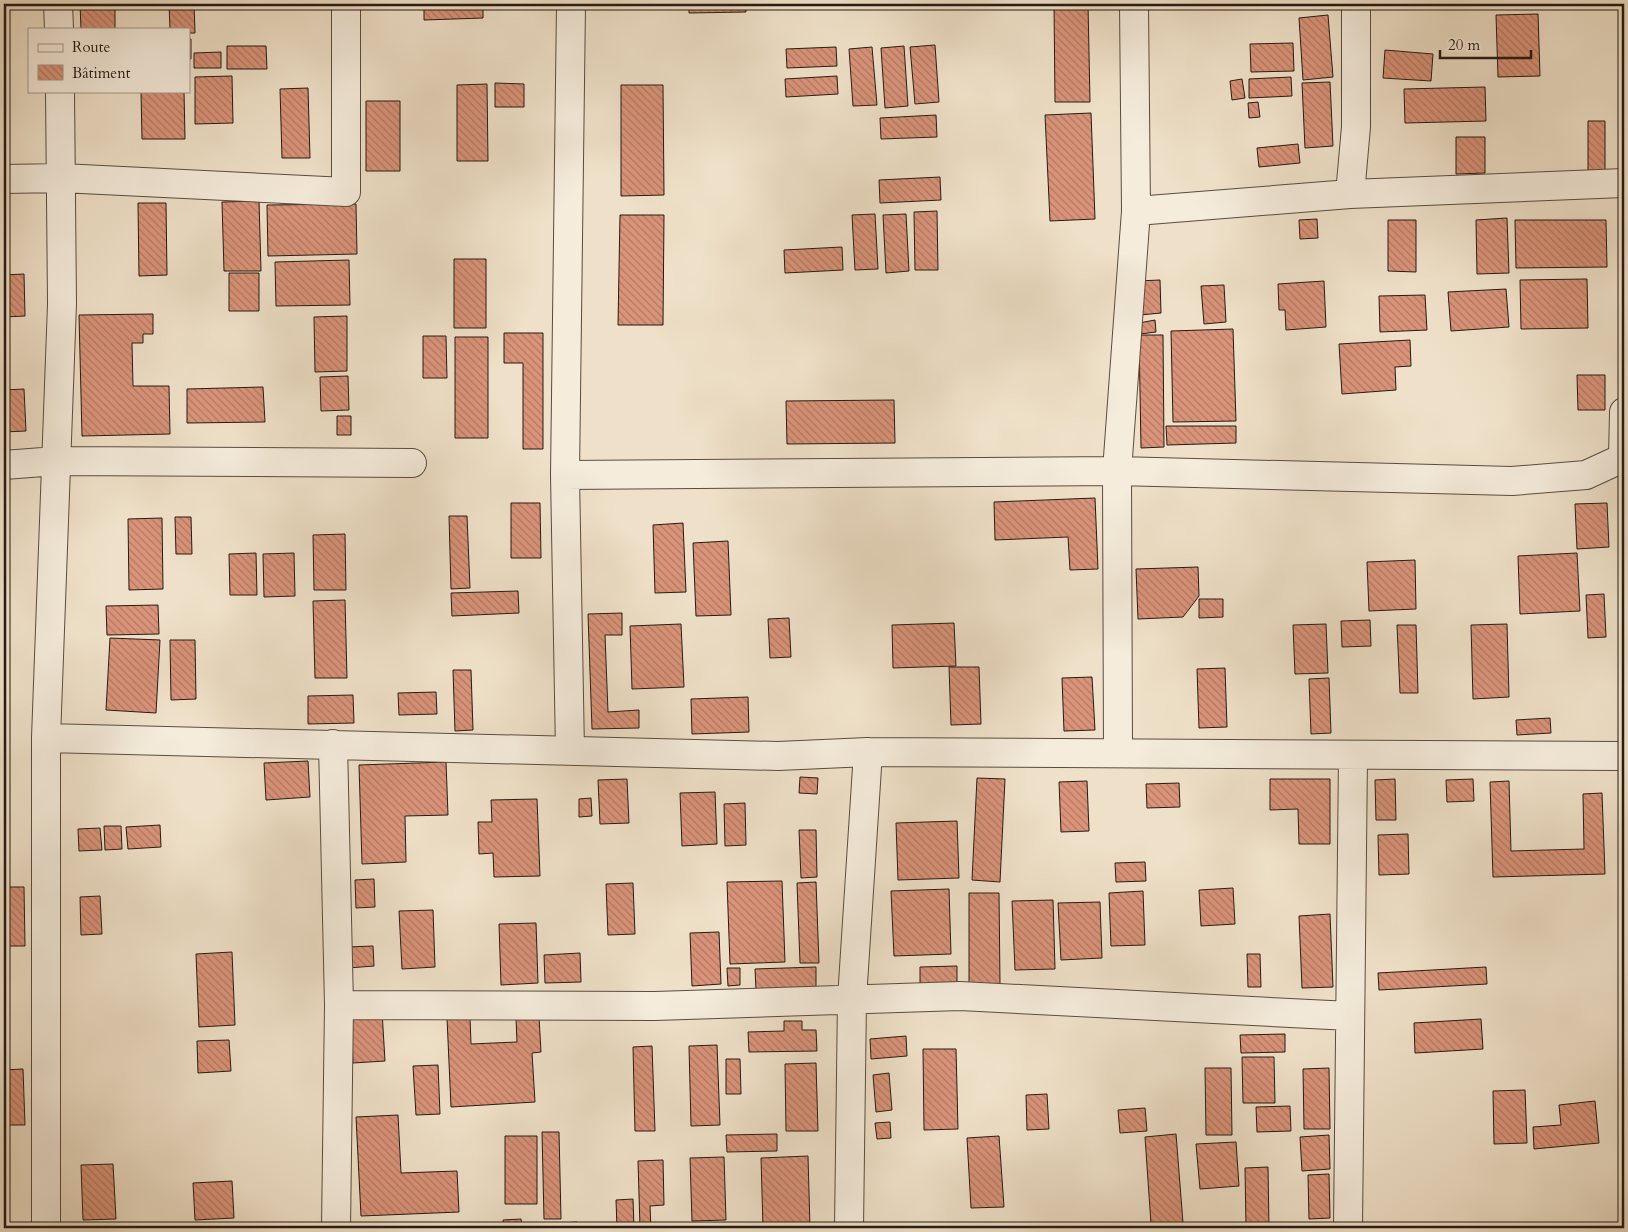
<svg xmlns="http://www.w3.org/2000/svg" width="1628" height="1232" font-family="Cardo,serif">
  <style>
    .building { fill: url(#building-back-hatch); stroke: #251a13 }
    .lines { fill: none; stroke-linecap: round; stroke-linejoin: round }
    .minor-casing { stroke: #584c40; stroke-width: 30 }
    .minor { stroke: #f5ecdc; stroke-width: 28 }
  </style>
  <defs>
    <pattern id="building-back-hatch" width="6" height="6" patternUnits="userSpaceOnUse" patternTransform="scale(1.25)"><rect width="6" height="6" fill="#db947a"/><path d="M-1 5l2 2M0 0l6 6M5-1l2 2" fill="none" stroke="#b17863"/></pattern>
  </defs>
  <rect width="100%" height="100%" fill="#efe1c9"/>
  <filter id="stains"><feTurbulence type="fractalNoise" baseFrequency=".004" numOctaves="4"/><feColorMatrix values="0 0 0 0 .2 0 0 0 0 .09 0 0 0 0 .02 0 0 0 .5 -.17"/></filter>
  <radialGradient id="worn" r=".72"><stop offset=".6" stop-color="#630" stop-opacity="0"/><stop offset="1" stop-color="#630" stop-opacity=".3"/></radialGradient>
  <path class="building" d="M80,4H115V29H81Z
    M122,4H139V6H122Z
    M169,4H194L195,33H189V29H170Z
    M424,4H483V18L424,20Z
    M689,4H746V12L689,13Z
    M1054,4H1088L1090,102H1055Z
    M1538,14L1540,76L1498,77L1496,15Z
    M1328,15L1333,77L1303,80L1299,18Z
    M189,39H191V59H189Z
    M1293,43L1294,71L1251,72L1250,44Z
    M935,45L939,102L915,104L910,47Z
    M227,46H266L267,69H227Z
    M904,46L908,106L885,108L881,48Z
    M836,47L837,66L787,68L786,49Z
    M872,47L877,105L853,106L849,49Z
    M1385,50L1433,54L1431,81L1383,78Z
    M221,52V68H194V53Z
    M232,76L233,123L195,124V77Z
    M837,76L838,94L786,97L785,79Z
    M1291,77L1292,96L1249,98V79Z
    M1242,79L1245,98L1232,100L1230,81Z
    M1330,82L1333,146L1305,148L1302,83Z
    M495,83L524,84V107H495Z
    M487,84L488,161H457V85Z
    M621,85H663L664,195L621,196Z
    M1485,87L1486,121L1405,123L1404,89Z
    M308,88L310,158H282L280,89Z
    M141,91H184L185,139H142Z
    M366,101H400V171H366Z
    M1258,102L1260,117L1249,118L1248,103Z
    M1091,113L1095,219L1050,221L1045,115Z
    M936,115L937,137L881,139L880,118Z
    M1588,121H1605V175L1588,174Z
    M1456,137H1485V173L1456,174Z
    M1298,144L1300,163L1259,167L1257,148Z
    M940,177L941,200L880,203L879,180Z
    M259,201L261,271H224L222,202Z
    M138,203H166L167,275L139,276Z
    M356,204L357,254L268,256L267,205Z
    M937,211L938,270H915L914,212Z
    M875,214L878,269L855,270L852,215Z
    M906,214L909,271L886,273L883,215Z
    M620,215H664L663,325H618Z
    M1507,218L1509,273L1477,274L1476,220Z
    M1317,219L1318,238L1300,239L1299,220Z
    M1388,220H1416V272L1388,271Z
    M1515,220H1606L1607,267L1516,268Z
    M842,247L843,270L785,273L784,250Z
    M454,259H486V328H454Z
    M349,260L350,305L276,306L275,262Z
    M229,273H259V311H229Z
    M24,274L25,316L4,317V275Z
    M1587,279L1588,328L1521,329L1520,280Z
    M1160,280L1161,313L1140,315L1137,281Z
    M1324,281L1326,327L1286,330L1285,310H1279L1278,284Z
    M1224,285L1226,322L1204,324L1201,286Z
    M1506,289L1509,327L1451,331L1448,292Z
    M1425,295L1427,330L1380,332L1379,296Z
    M153,314V334H143V343H132L133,386H169L170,434L82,436L79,315Z
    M347,316V371L315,372L314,317Z
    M1155,320L1156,332L1140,334L1139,323Z
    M1233,329L1236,421L1173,422L1171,331Z
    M504,333H543V449H523V363H504Z
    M1139,335H1163L1164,447L1141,448Z
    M423,336H446L447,378H423Z
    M455,337H488V438H455Z
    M1410,340L1411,366L1395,367L1396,390L1342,394L1339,344Z
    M1577,375H1605V410H1578Z
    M348,376L349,410L321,411L320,377Z
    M263,387L265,422L187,423V389Z
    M24,389L26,431L4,432V390Z
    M894,400L895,443L787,444L786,401Z
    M337,416H351V435H337Z
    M1166,426H1236V443L1167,445Z
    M1095,498L1098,569L1070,570L1068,537L995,540L994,502Z
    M511,503H540L541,558H511Z
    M1607,503L1609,547L1577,549L1575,504Z
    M449,516H467L470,588L451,589Z
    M175,517H191L192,554H176Z
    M162,518L163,589L129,590L128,519Z
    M683,523L686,592L655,593L653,525Z
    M345,534L346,590H314L313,535Z
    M728,541L731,615L696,616L693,543Z
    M256,553L257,595H230L229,554Z
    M294,553L295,596L264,597L263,554Z
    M1577,553L1580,611L1520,614L1518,556Z
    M1415,560L1416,609L1369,611L1367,562Z
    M1198,567L1199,596L1183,617L1138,619L1136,569Z
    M518,591L519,613L452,616L451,593Z
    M1604,594L1606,637L1588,638L1586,595Z
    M1199,599H1223V617L1199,618Z
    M345,600L347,678H315L313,601Z
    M158,605L159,634L107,635L106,606Z
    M622,613V635H605L608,712L639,710V728L592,729L588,614Z
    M789,618L791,657L770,658L768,619Z
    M1370,620L1371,646L1342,647L1341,621Z
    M954,623L956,666L893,668L892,625Z
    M681,624L684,687L632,689L630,626Z
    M1326,624L1328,673L1295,674L1293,625Z
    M1507,624L1509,697L1473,699L1471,625Z
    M1397,625H1416L1418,693H1400Z
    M110,638L160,640L156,713L106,710Z
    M170,640H195L196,699L171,700Z
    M949,667H979L981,724L951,725Z
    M1225,668L1227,727L1199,728L1197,669Z
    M453,670H471L473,730L455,731Z
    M1092,677L1095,730L1064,731L1062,678Z
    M1329,678L1331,733L1311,734L1309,679Z
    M436,692L437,714L399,715L398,693Z
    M353,695L354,723L308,724V696Z
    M748,697L749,732L692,734L691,699Z
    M1550,718L1551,733L1517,735L1516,720Z
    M308,761L310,797L266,800L264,763Z
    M446,762L448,815L405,816L406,862L362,864L359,765Z
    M800,777L818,778L817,794L799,793Z
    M977,778L1005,779L1000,882L972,880Z
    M627,779L629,823L600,824L598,780Z
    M1270,779H1330V844H1299L1298,809L1270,810Z
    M1395,779L1396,820H1376L1375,780Z
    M1473,779L1474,801L1447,802L1446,780Z
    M1087,781L1089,831L1061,832L1059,782Z
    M1509,781L1511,851L1584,849L1583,794L1602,793L1605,874L1493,877L1490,782Z
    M1179,783L1180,807L1147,808L1146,784Z
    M715,792L717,844L682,846L680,793Z
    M591,798L592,816L579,817V799Z
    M537,799L540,876L494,877L493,853L479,854L478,822H492L491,800Z
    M745,803L746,845L725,846L724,804Z
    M957,821L959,878L898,880L896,823Z
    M160,825L161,847L128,849L126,827Z
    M104,826H121L122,849L105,850Z
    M100,828L102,850L79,851L78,829Z
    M799,830H816L817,877L801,878Z
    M1408,834L1409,874L1379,875L1378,835Z
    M1145,862L1146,881L1116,882L1115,863Z
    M374,879L375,907L356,908L355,880Z
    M782,881L785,962L730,964L727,882Z
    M816,882L819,963H800L797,883Z
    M633,883L635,934L608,935L606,884Z
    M4,887H24L25,946H4Z
    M1233,888L1235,924L1201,926L1199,890Z
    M949,889L951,954L894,956L891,891Z
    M1143,891L1145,945L1111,946L1109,893Z
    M969,893H999L1000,984H969Z
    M100,896L102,934L81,935L80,897Z
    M1053,900L1055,969L1015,970L1012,901Z
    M1100,902L1102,958L1061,960L1058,903Z
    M433,910L435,967L402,969L399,911Z
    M1330,914L1333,987L1302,988L1299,916Z
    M536,923L538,983L501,985L499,924Z
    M719,932L721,984L692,986L690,933Z
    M373,946L374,966L348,968L347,947Z
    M232,952L235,1025L199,1027L196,954Z
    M580,953L581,982L545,983L544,955Z
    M1247,954H1260L1261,987H1248Z
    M957,966V984H920V967Z
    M816,967V988L756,990L755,969Z
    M1486,967L1487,984L1379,990L1378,973Z
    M727,968H740V985L728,986Z
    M382,1011L385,1061L353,1063L351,1013Z
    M470,1017L471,1044L517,1042L516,1018L539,1017L541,1052L532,1053L535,1102L451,1107L447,1018Z
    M1481,1019L1483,1049L1415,1053L1414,1023Z
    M784,1021H802V1030H816L817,1051L749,1052L748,1032L784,1031Z
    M1285,1034V1052L1241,1053L1240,1035Z
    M906,1036L907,1056L871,1059L870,1039Z
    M229,1040L231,1071L198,1073L197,1041Z
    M717,1045L720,1125L691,1126L689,1046Z
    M652,1046L655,1131H635L633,1047Z
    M923,1049H956L958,1129L924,1130Z
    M1242,1057H1274L1275,1103H1243Z
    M726,1059H740L741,1094H726Z
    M816,1063L818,1131H786L785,1064Z
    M438,1065L440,1114L416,1115L413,1066Z
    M1205,1068H1231L1232,1135H1206Z
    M1329,1068L1330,1129H1304L1303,1069Z
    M23,1069L25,1125H4V1070Z
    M889,1073L892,1110L876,1112L873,1075Z
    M1525,1090L1527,1143L1494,1144L1493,1091Z
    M1047,1094L1049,1129L1027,1130L1026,1095Z
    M1595,1101L1599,1143L1534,1149L1533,1127L1561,1125L1559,1105Z
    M1290,1106L1291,1131L1257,1132L1256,1107Z
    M1145,1108L1147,1131L1120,1133L1118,1110Z
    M398,1115L401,1173L457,1171L459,1212L361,1216L356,1117Z
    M890,1122L891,1138L877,1139L875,1123Z
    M542,1132H559L561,1219H544Z
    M777,1134V1151L727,1152L726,1135Z
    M1176,1134L1183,1223L1151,1224L1145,1137Z
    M1329,1135L1330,1169L1302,1171L1300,1137Z
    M505,1136H537V1204H505Z
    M999,1136L1004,1207L971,1208L967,1138Z
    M1236,1142L1239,1186L1200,1189L1196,1144Z
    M808,1156L810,1228H763L761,1158Z
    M724,1157L726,1220L692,1221L690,1158Z
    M663,1160L664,1205L650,1206L651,1228H640L638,1161Z
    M113,1164L116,1219L83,1220L81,1165Z
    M1268,1167L1269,1228H1246L1245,1168Z
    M1329,1174L1330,1218L1309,1219L1308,1175Z
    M232,1181L234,1218L195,1220L193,1183Z
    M633,1199L634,1228H617L616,1200Z
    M521,1219L522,1228H504L503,1220Z
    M577,1222V1228H545V1224Z"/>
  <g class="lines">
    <g class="minor-casing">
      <path id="minor" d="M58,4L59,29
        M4,179L61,178L346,192V4
        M1350,194L1356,127V4
        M1136,211L1350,194L1624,183
        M4,465L56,461L412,463
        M565,475L1117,471L1512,481L1586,475L1623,458L1624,412
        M46,738L778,756L868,752L1624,756
        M333,744L339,1005L336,1228
        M570,751L565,475L571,4
        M1118,752L1117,471L1136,211L1134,4
        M339,1005L655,1006L960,996L1350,1016
        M46,1228V738L62,304L60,91
        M849,1228L852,999L868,752
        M1348,1228L1353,756"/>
    </g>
    <use href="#minor" class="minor"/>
  </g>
  <rect width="1628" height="1232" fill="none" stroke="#efe1c9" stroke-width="20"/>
  <rect x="5" y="5" width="1618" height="1222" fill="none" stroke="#251a13" stroke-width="2.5"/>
  <rect x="10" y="10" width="1608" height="1212" fill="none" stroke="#251a13"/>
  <rect x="28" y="28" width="162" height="65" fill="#f5ecdc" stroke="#a2988c"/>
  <rect x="38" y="44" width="25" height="8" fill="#f5ecdc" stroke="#a2988c"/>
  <text x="72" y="52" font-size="15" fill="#251a13">Route</text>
  <rect x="38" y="65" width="25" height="15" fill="url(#building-back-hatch)" stroke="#a2988c"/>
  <text x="72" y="78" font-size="15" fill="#251a13">Bâtiment</text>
  <path d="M1440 50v8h91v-8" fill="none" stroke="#251a13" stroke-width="2.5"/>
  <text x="1448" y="50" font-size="15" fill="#251a13" stroke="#f5ecdc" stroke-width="4" paint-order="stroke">20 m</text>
  <rect width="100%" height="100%" filter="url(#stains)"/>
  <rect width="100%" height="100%" fill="url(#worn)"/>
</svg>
